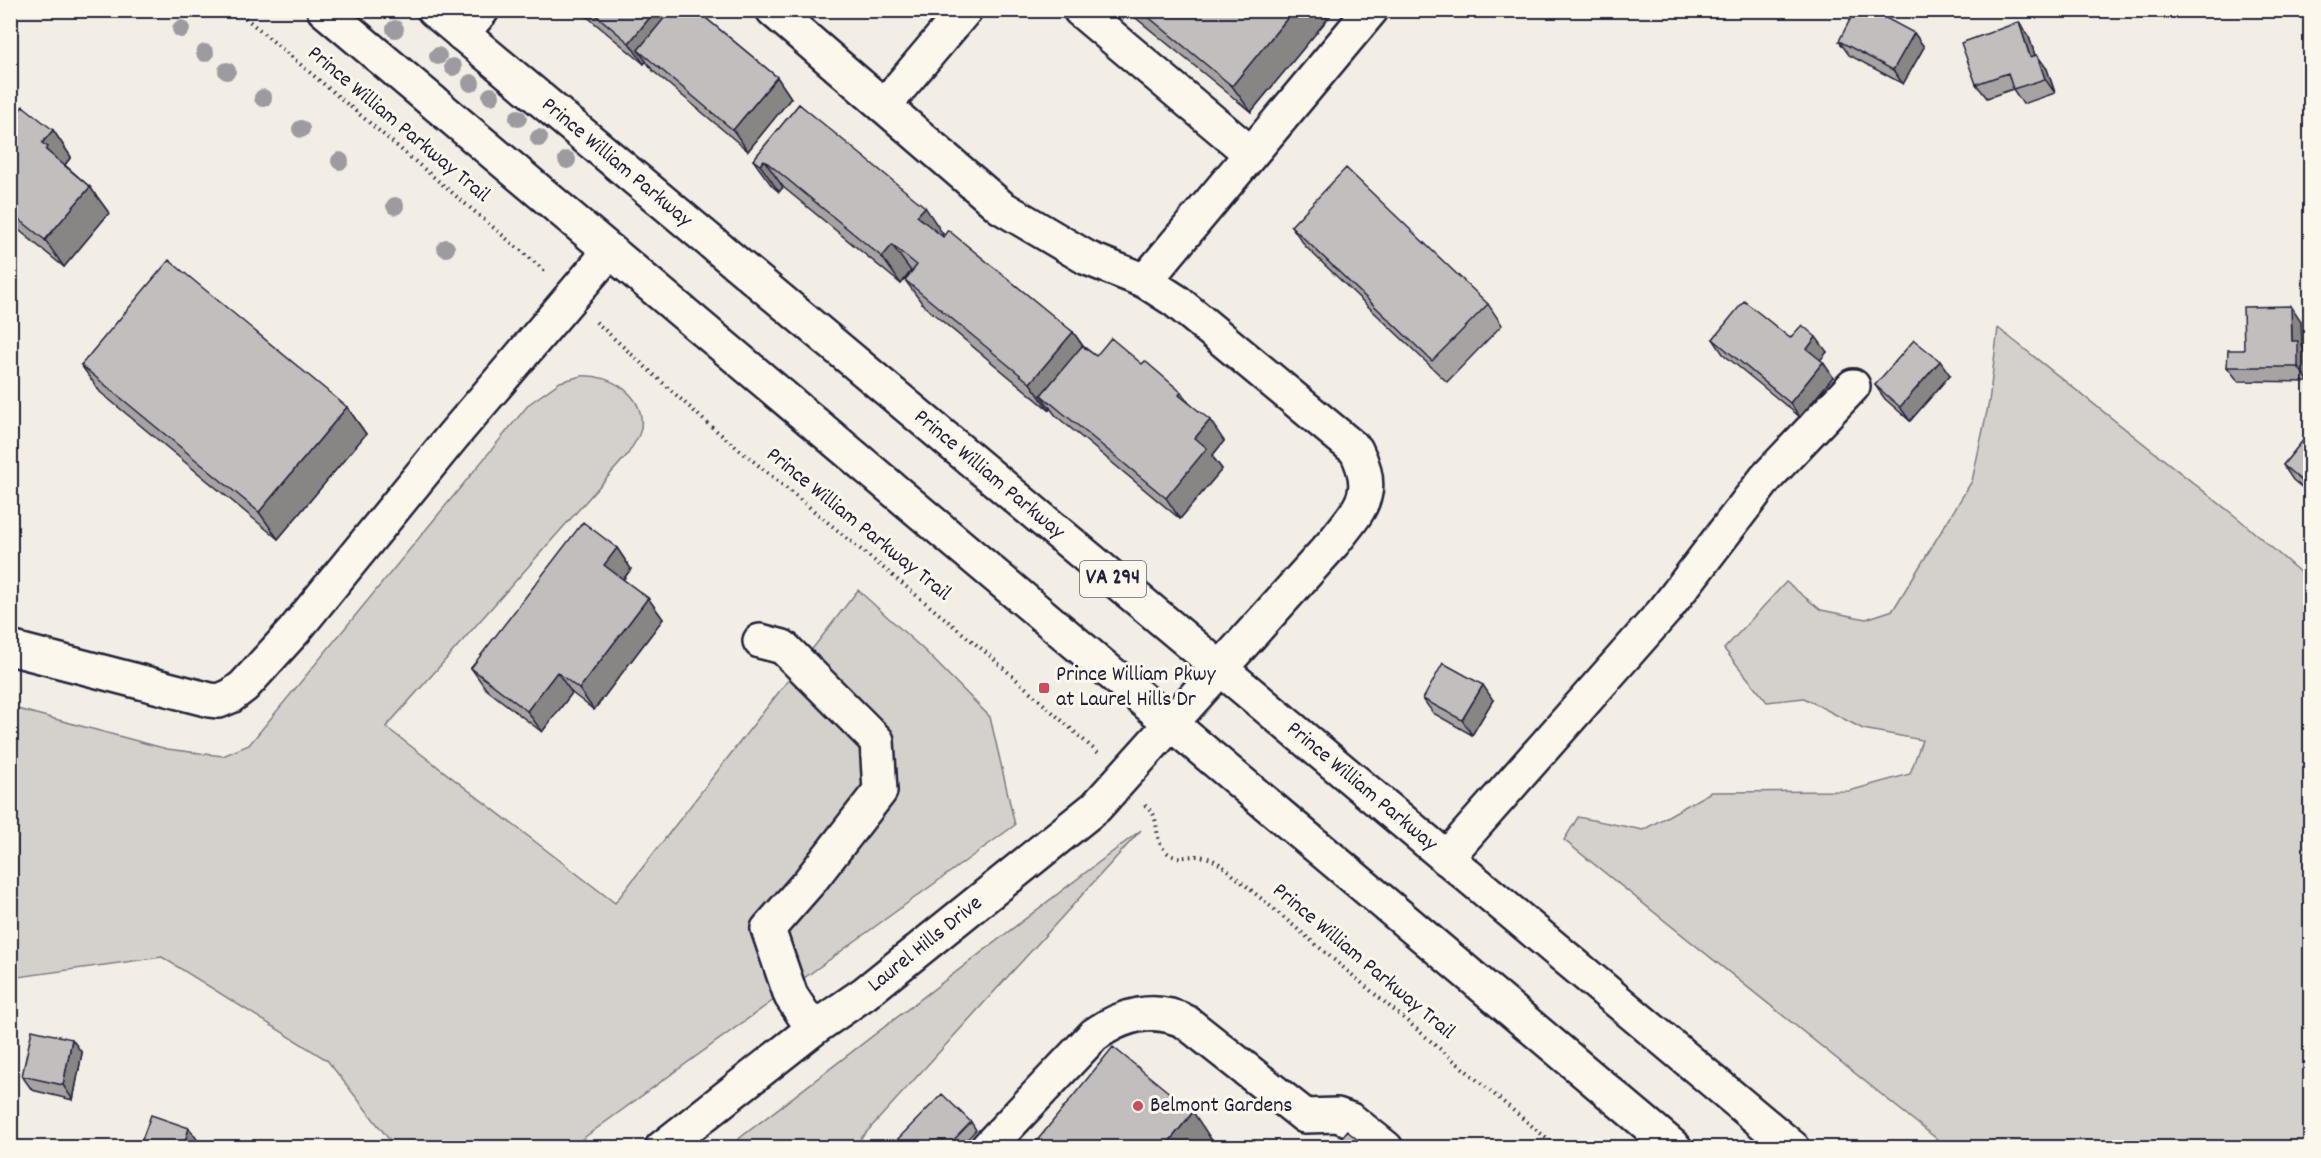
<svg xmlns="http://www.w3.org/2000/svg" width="2321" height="1158" font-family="Dekko,sans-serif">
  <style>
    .green { fill: #d4d1cc; stroke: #7b7a84; stroke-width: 1.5 }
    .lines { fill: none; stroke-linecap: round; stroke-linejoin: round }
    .minor-casing { stroke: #22223b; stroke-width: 38 }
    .highway-casing { stroke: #22223b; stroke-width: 38 }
    .path { stroke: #22223b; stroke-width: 4; stroke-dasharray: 1.5 4.5; stroke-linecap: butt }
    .minor { stroke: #fbf7ec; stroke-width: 33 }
    .highway { stroke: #fbf7ec; stroke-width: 33 }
    .tree { fill: #9d9b9f }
    .wall { fill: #a7a3a3; stroke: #22223b; stroke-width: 1.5 }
    .shaded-wall { fill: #888585; stroke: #22223b; stroke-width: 1.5 }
    .building { fill: #c2bebe; stroke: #22223b; stroke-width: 1.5 }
    .poi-dot { fill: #d1495b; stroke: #fbf7ec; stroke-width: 2 }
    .labels { text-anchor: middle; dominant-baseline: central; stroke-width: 6; stroke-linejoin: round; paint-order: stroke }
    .shield { fill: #fbf7ec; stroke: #636270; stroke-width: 1.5 }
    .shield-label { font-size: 21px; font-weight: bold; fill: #22223b }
    .street-label { font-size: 22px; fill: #22223b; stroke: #fbf7ec }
    .poi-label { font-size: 22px; fill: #22223b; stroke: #fbf7ec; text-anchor: start }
  </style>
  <rect width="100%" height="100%" fill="#f2eee5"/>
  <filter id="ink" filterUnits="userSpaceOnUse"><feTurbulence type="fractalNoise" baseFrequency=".0167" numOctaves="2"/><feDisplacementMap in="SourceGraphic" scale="12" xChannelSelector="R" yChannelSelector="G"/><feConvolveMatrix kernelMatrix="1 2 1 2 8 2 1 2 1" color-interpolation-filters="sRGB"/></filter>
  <g filter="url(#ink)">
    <path class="green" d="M1998,328L2240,520L2310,581V1147H1947L1564,840L1578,817L1643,830L1711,792L1849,791L1910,774L1922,740L1863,729L1804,698L1767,702L1724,649L1786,582L1821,610L1866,619L1893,610L1972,481L1989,402Z
      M581,376C611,374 645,395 641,428C640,437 632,446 628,454L386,727L615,903L858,590L925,651L990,717L1015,825L571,1147H395L327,1060L162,957L11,978L10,707L167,749L223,756L249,745L529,404L560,382Z
      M1141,830L853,1147H728Z"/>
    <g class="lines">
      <g class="minor-casing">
        <g id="minor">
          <path d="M1080,10L1250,153"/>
          <path d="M462,34L482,10"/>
          <path d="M884,106L965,10"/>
          <path d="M1145,281L1371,10"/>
          <path d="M760,641L783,647L877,741L880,791L810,881L768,929L791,996L813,1029"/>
          <path d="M10,648L210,700L219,701L231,696L244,686L294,631L452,437L610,251"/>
          <path d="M1446,858L1665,610L1766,478L1853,386"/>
          <path id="s1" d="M662,1148L813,1029L865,993L1096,807L1334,542C1360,508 1378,494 1356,450L1176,301L1145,281L1087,258L1001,207L773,10"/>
          <path d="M987,1148L1094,1035C1122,1015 1155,1006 1186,1022L1305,1116L1337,1115L1351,1120L1386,1148"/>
        </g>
      </g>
      <g class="highway-casing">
        <g id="highway">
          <path d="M324,10L1675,1148"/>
          <path id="s2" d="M434,10L1793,1148"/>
        </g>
      </g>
      <path class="path" d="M236,10L546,272
        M596,322L707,423L989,655L1098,753
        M1145,805C1147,808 1153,812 1154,816C1159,828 1154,843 1169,854C1178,860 1187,856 1197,856C1208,856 1218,862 1226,869L1558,1148"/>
      <use href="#minor" class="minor"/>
      <use href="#highway" class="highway"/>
    </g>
    <g class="tree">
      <circle cx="181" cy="29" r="9"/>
      <circle cx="395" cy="29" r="9"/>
      <circle cx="205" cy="53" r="9"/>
      <circle cx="438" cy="56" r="9"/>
      <circle cx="453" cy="67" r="9"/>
      <circle cx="227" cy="71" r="9"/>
      <circle cx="471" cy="83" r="9"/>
      <circle cx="491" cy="96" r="9"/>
      <circle cx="263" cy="98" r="9"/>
      <circle cx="518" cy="118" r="9"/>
      <circle cx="301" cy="129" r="9"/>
      <circle cx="539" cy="138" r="9"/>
      <circle cx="567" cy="160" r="9"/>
      <circle cx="340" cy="161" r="9"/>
      <circle cx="395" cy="206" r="9"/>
      <circle cx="446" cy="248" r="9"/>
    </g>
    <path class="wall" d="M579,10H696L777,77L791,98L748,151L653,71L646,61L644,64Z
      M1126,10H1335L1251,112Z
      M1914,33L1924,47L1903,84L1849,55L1839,41Z
      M2029,37L2035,55L2047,69L2055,93L2023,104L2013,89L1987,98L1976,84Z
      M799,104L943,234L942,236L1073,332L1083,346L1096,356L1190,404L1224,441L1212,456L1222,469L1180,519L1056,416L1050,408L1049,410L924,306L905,280L911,271L901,284L783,187L779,192L772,186L753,160Z
      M10,116L13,118L53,130L71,157L65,165L90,187L109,213L64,267L15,227L14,228L10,225Z
      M1291,226L1488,304L1502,325L1447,382L1306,247Z
      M2301,321L2302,346L2309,355V382L2238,381L2227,367L2244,350Z
      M1790,338L1827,352L1820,360L1833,377L1800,417L1723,354L1713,339Z
      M81,365L347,407L366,434L278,539L100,392Z
      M1950,375L1910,421L1885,399L1875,385Z
      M2310,432V494L2293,480L2283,465Z
      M617,548L631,569L623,580L648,598L663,619L594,710L572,693L542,732L486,689L471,668Z
      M1423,699L1493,700L1472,735L1433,713Z
      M82,1053L73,1100L32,1090L22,1076Z
      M971,1122L976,1130L959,1148H889Z"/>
    <path class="shaded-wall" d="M656,10H683L638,50L646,61L644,64L629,43Z
      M1294,10H1335L1251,112L1232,86Z
      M2019,22L2029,37L2040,71L2030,57Z
      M1914,33L1924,47L1903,84L1893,70Z
      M2037,55L2047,69L2055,93L2045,79Z
      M777,77L791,98L748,151L733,130Z
      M53,130L71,157L62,168L46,150L42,143Z
      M764,160L783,187L779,192L760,165Z
      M90,187L109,213L64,267L45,240Z
      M925,207L943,234L936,242L917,216Z
      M10,220L15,227L14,228L10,223Z
      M892,245L911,271L901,284L882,257Z
      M2291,306L2301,321L2302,346L2309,355V382L2298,367L2292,341Z
      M1073,332L1091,358L1041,395L1050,408L1049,410L1030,383Z
      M1816,337L1827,352L1817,364L1807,349Z
      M1940,361L1950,375L1910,421L1900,407Z
      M1823,362L1833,377L1800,417L1790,403Z
      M1181,392L1196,413L1179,395Z
      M347,407L366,434L278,539L259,512Z
      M1210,420L1224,441L1212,456L1222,469L1180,519L1166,498L1195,438Z
      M617,548L631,569L618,586L604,565Z
      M648,598L663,619L594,710L579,689Z
      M557,672L572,693L542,732L527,711Z
      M1483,685L1493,700L1472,735L1462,720Z
      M72,1039L82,1053L73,1100L63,1085Z
      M1193,1112L1211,1139L1204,1148H1164Z
      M189,1128L199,1142L198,1148H183Z"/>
    <path class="building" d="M590,10H656L629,43Z
      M671,10H696L777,77L733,130L638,50Z
      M1140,10H1294L1232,86Z
      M1855,10H1871L1914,33L1893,70L1839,41Z
      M2019,22L2030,57L2037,55L2045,79L2013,89L2008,73L1976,84L1961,43Z
      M799,104L925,207L917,216L943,237L948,230L1073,332L1030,383L905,280L917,265L892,245L882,257L764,160L760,165L753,160Z
      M23,106L53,130L42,143L48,147L46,150L90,187L45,240L10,212V116L13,118Z
      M1346,168L1488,304L1432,361L1291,226Z
      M2310,197V213L2305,199Z
      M169,260L347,407L259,512L81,365Z
      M1744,301L1790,338L1802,325L1816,337L1807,349L1823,362L1790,403L1713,339Z
      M2291,306L2292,341H2298V367H2227L2228,350H2244L2243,307Z
      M1111,338L1142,364L1145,361L1181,392L1179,395L1210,420L1195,438L1207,448L1166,498L1041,395L1082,346L1096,356Z
      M1914,340L1940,361L1900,407L1875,385Z
      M2310,432V488L2283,465Z
      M583,522L617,548L604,565L648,598L579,689L557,672L527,711L471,668Z
      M1443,663L1483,685L1462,720L1423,699Z
      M32,1030L72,1039L63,1085L22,1076Z
      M1113,1047L1193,1112L1164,1148H1031Z
      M942,1094L971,1122L946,1148H889Z
      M151,1115L189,1128L183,1148H139Z
      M1347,1131L1368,1148H1333Z"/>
  </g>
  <g class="poi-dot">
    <rect x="1038" y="682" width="12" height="12" rx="3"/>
    <circle cx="1138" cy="1106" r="6"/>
  </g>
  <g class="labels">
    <rect class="shield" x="1080" y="561" width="66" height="36" rx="4.5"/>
    <g class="shield-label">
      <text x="1113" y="579">VA 294</text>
    </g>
    <g class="street-label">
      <text transform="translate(398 125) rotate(40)">Prince William Parkway Trail</text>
      <text stroke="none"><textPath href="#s2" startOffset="238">Prince William Parkway</textPath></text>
      <text stroke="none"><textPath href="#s2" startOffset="724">Prince William Parkway</textPath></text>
      <text transform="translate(858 525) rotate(39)">Prince William Parkway Trail</text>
      <text stroke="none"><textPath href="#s2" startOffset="1210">Prince William Parkway</textPath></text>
      <text stroke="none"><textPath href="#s1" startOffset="333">Laurel Hills Drive</textPath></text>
      <text transform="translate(1363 962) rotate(40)">Prince William Parkway Trail</text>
    </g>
    <g class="poi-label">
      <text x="1056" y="675">Prince William Pkwy<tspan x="1056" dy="25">at Laurel Hills Dr</tspan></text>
      <text x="1150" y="1106">Belmont Gardens</text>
    </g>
  </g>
  <rect width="2321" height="1158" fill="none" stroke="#fbf7ec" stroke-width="36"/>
  <rect x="18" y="18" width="2285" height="1122" fill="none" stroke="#22223b" stroke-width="2" filter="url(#ink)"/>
</svg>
